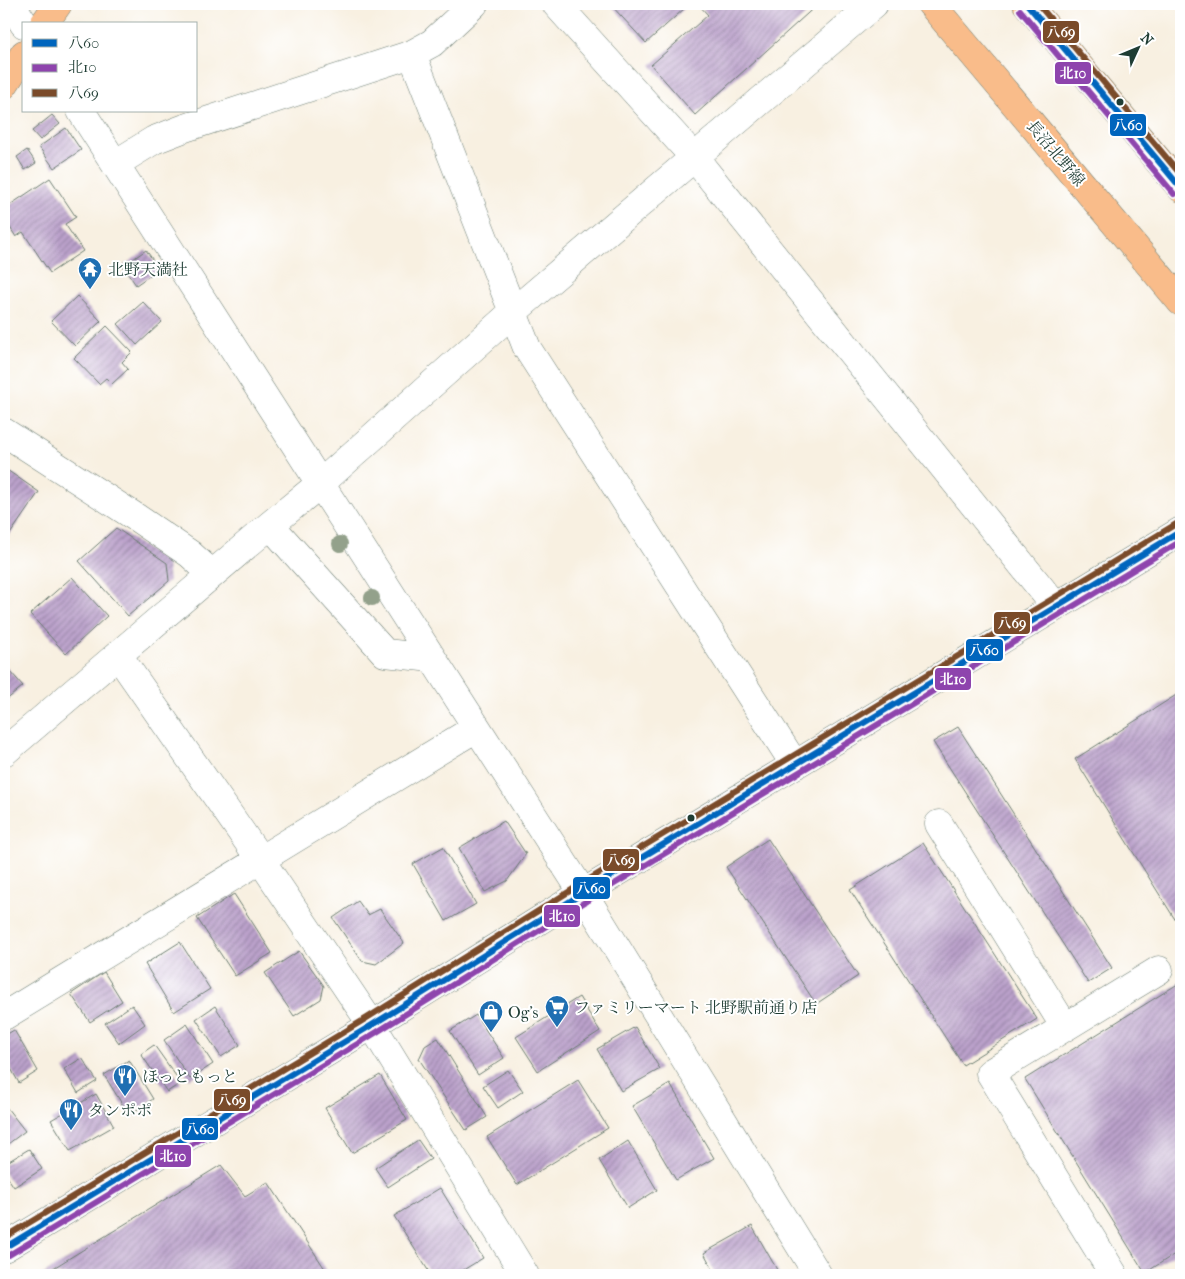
<svg xmlns="http://www.w3.org/2000/svg" width="1185" height="1279" font-family="'IM FELL French Canon','Noto Serif JP',serif">
  <style>
    .building { fill: url(#building-hatch) }
    .lines { fill: none; stroke-linecap: round; stroke-linejoin: round }
    .minor-casing { stroke: #6b7c71; stroke-width: 29 }
    .major-casing { stroke: #6b7c71; stroke-width: 29 }
    .highway-casing { stroke: #6b7c71; stroke-width: 29 }
    .minor { stroke: #fff; stroke-width: 28 }
    .major { stroke: #f9bc8a; stroke-width: 28 }
    .highway { stroke: #f9bc8a; stroke-width: 28 }
    .bus-1-casing { stroke: #fff; stroke-width: 10 }
    .bus-2-casing { stroke: #fff; stroke-width: 10 }
    .bus-3-casing { stroke: #fff; stroke-width: 10 }
    .bus-1 { stroke: #0065bd; stroke-width: 6 }
    .bus-2 { stroke: #8e44ad; stroke-width: 6 }
    .bus-3 { stroke: #7a4b2a; stroke-width: 6 }
    .tree { fill: #93a18b }
    .bus-dot { fill: #1f3d34; stroke: #fff; stroke-width: 2 }
    .labels { text-anchor: middle; dominant-baseline: central; stroke-width: 4; stroke-linejoin: round; paint-order: stroke }
    .street-label { font-size: 16px; fill: #1f3d34; stroke: #fff }
    .poi-label { font-size: 16px; fill: #1f3d34; stroke: #fff; text-anchor: start }
    .line-badge { stroke: #fff; stroke-width: 2 }
    .badge-label { font-size: 14px; text-anchor: middle; font-weight: bold; fill: #fff }
  </style>
  <defs>
    <pattern id="building-hatch" width="6" height="6" patternUnits="userSpaceOnUse" patternTransform="scale(1.25)"><rect width="6" height="6" fill="#bba1cb"/><path d="M-1 1l2-2M0 6l6-6M5 7l2-2" fill="none" stroke="#9784a6"/></pattern>
  </defs>
  <rect width="100%" height="100%" fill="#fff"/>
  <filter id="ink" filterUnits="userSpaceOnUse"><feTurbulence type="fractalNoise" baseFrequency=".02" numOctaves="2"/><feDisplacementMap in="SourceGraphic" scale="10" xChannelSelector="R" yChannelSelector="G"/><feConvolveMatrix kernelMatrix="1 2 1 2 8 2 1 2 1" color-interpolation-filters="sRGB"/></filter>
  <filter id="wash" filterUnits="userSpaceOnUse"><feTurbulence type="fractalNoise" baseFrequency=".0096" numOctaves="4" result="noise"/><feDisplacementMap in="SourceGraphic" scale="20" xChannelSelector="R" yChannelSelector="G"/><feGaussianBlur stdDeviation="1.12" result="paint"/><feColorMatrix in="noise" values="0 0 0 0 0 0 0 0 0 0 0 0 0 0 0 0 0 1.4 0 .05"/><feComposite in="paint" operator="in"/></filter>
  <g filter="url(#wash)">
    <rect width="100%" height="100%" fill="#f8f0e1"/>
    <g id="blocks">
      <path class="building" d="M610,4H681L685,8L646,43Z
        M698,4H818L695,115L651,65L708,15Z
        M52,115L60,124L40,140L32,131Z
        M66,128L81,150L54,168L39,147Z
        M27,150L36,163L25,170L17,157Z
        M50,178L76,217L65,224L83,251L50,273L23,232L16,237L4,218V209Z
        M146,250L159,269L136,285L123,266Z
        M77,296L101,321L75,346L51,321Z
        M143,302L162,322L137,345L118,324Z
        M107,326L132,352L122,362L128,369L112,384L106,378L99,384L74,358Z
        M4,468L39,492L4,543Z
        M116,528L167,563L169,581L128,616L79,561Z
        M72,577L107,616L66,654L30,614Z
        M4,664L23,686L4,702Z
        M1181,692V929L1075,759Z
        M958,727L1112,968L1088,983L933,742Z
        M504,821L526,854L507,881L485,892L459,848Z
        M768,839L858,976L816,1004L726,867Z
        M923,843L1037,1019L963,1065L850,890Z
        M443,847L476,904L446,921L413,864Z
        M234,894L272,953L235,976L197,918Z
        M358,901L368,915L380,909L404,943L376,964L362,961L333,918Z
        M180,942L210,989L174,1012L145,964Z
        M299,951L324,986L321,999L294,1016L265,973Z
        M104,972L122,1001L90,1022L71,994Z
        M1181,982V1250L1145,1273L1025,1079Z
        M579,997L600,1031L538,1071L516,1037Z
        M132,1005L145,1024L119,1043L105,1023Z
        M215,1006L240,1045L221,1057L196,1019Z
        M476,1015L504,1058L478,1075L450,1031Z
        M187,1024L213,1064L190,1079L164,1040Z
        M635,1027L660,1069L621,1091L597,1049Z
        M14,1030L38,1071L19,1083L4,1056V1036Z
        M438,1038L487,1117L466,1130L419,1059L425,1046Z
        M154,1045L181,1083L167,1092L141,1054Z
        M82,1058L97,1081L78,1093L64,1069Z
        M129,1060L153,1099L129,1115L104,1075Z
        M508,1070L523,1091L498,1108L483,1086Z
        M380,1075L407,1120L352,1153L325,1108Z
        M578,1080L608,1128L517,1185L487,1137Z
        M670,1084L714,1158L676,1180L632,1106Z
        M96,1094L114,1126L70,1151L51,1120Z
        M7,1108L25,1131L4,1147V1110Z
        M418,1140L431,1159L388,1187L375,1168Z
        M628,1141L657,1190L628,1208L599,1160Z
        M29,1149L42,1169L14,1187L4,1172V1164Z
        M221,1165L245,1196L268,1182L329,1275H42Z
        M440,1188L483,1258L455,1275H431L394,1216Z
        M752,1226L780,1275H716L704,1253Z"/>
    </g>
  </g>
  <g filter="url(#ink)">
    <use href="#blocks" fill-opacity="0" stroke="#6b7c71" stroke-width="1"/>
    <g class="lines">
      <g class="minor-casing">
        <path id="minor" d="M11,4L24,24
          M556,4L694,157L1056,607
          M412,54L527,348L795,765
          M81,111L583,893L818,1275
          M115,164L154,140L185,128L412,54L432,43L474,4
          M4,432L137,518L190,554L212,574
          M270,525L385,653L432,658
          M118,655L260,859L372,1025L525,1275
          M4,752L270,525L321,483L512,313L874,4
          M939,824L1065,1027
          M4,1016L476,728
          M4,1248L372,1025L583,893L1181,531
          M1114,1275L990,1073L1159,970"/>
      </g>
      <g class="major-casing">
        <path id="major" d="M931,4L1181,302
          M1027,4L1181,188"/>
      </g>
      <g class="highway-casing">
        <path id="highway" d="M44,24L58,4
          M4,85L24,54"/>
      </g>
      <use href="#minor" class="minor"/>
      <use href="#major" class="major"/>
      <use href="#highway" class="highway"/>
      <g class="bus-1-casing">
        <path id="bus-1" d="M1027,4L1181,188
          M4,1248L372,1025L583,893L1181,531"/>
      </g>
      <g class="bus-2-casing">
        <path id="bus-2" d="M1020,10L1174,194
          M9,1255L377,1032L588,900L1181,541"/>
      </g>
      <g class="bus-3-casing">
        <path id="bus-3" d="M1038,4L1181,175
          M4,1238L367,1018L578,886L1176,524"/>
      </g>
      <use href="#bus-1" class="bus-1"/>
      <use href="#bus-2" class="bus-2"/>
      <use href="#bus-3" class="bus-3"/>
    </g>
    <g class="tree">
      <circle cx="340" cy="544" r="8"/>
      <circle cx="372" cy="598" r="8"/>
    </g>
  </g>
  <defs>
    <g id="temple-pin" transform="scale(1.25)"><path d="M0 17L-7.5 6A9.5 9.5 0 1 1 7.5 6Z" fill="#1f6fb2" stroke="#fff"/><path d="M0-6L5-2H3V0L6.5 2.5H4V6H1.5V3h-3V6H-4V2.5H-6.5L-3 0V-2H-5Z" fill="#fff"/></g>
    <g id="supermarket-pin" transform="scale(1.25)"><path d="M0 17L-7.5 6A9.5 9.5 0 1 1 7.5 6Z" fill="#1f6fb2" stroke="#fff"/><path d="M-6-5.5h2.5l.6 2H6L4.5 2H-2.5L-4.4-4H-6ZM-1.5 3.2a1.3 1.3 0 1 0 .1 0ZM3 3.2a1.3 1.3 0 1 0 .1 0Z" fill="#fff"/></g>
    <g id="shop-pin" transform="scale(1.25)"><path d="M0 17L-7.5 6A9.5 9.5 0 1 1 7.5 6Z" fill="#1f6fb2" stroke="#fff"/><path d="M-5-2.5h2.3a2.7 3.5 0 0 1 5.4 0H5L5.5 6h-11ZM-1.5-2.5h3a1.5 2.3 0 0 0-3 0Z" fill="#fff"/></g>
    <g id="restaurant-pin" transform="scale(1.25)"><path d="M0 17L-7.5 6A9.5 9.5 0 1 1 7.5 6Z" fill="#1f6fb2" stroke="#fff"/><path d="M-5-6h1v4h1v-4h1v4h1v-4h1v5L-1.5 .5V6h-2V.5L-5-1ZM5-6V6H3V1.5H1.5Q1.5-4 5-6Z" fill="#fff"/></g>
  </defs>
  <g fill-rule="evenodd">
    <use href="#temple-pin" x="90" y="269"/>
    <use href="#supermarket-pin" x="557" y="1007"/>
    <use href="#shop-pin" x="491" y="1012"/>
    <use href="#restaurant-pin" x="125" y="1076"/>
    <use href="#restaurant-pin" x="71" y="1110"/>
  </g>
  <g class="bus-dot">
    <circle cx="1120" cy="102" r="4.5"/>
    <circle cx="691" cy="818" r="4.5"/>
  </g>
  <g class="labels">
    <g class="street-label">
      <text transform="translate(1056 153) rotate(50)">長沼北野線</text>
    </g>
    <g class="poi-label">
      <text x="108" y="269">北野天満社</text>
      <text x="574" y="1007">ファミリーマート 北野駅前通り店</text>
      <text x="508" y="1012">Og's</text>
      <text x="142" y="1076">ほっともっと</text>
      <text x="88" y="1110">タンポポ</text>
    </g>
  </g>
  <g class="line-badge">
    <rect x="1042" y="20" width="38" height="24" rx="5" fill="#7a4b2a"/>
    <rect x="1054" y="61" width="38" height="24" rx="5" fill="#8e44ad"/>
    <rect x="1109" y="113" width="38" height="24" rx="5" fill="#0065bd"/>
    <rect x="993" y="611" width="38" height="24" rx="5" fill="#7a4b2a"/>
    <rect x="965" y="638" width="39" height="24" rx="5" fill="#0065bd"/>
    <rect x="934" y="667" width="38" height="24" rx="5" fill="#8e44ad"/>
    <rect x="602" y="848" width="38" height="24" rx="5" fill="#7a4b2a"/>
    <rect x="572" y="876" width="39" height="24" rx="5" fill="#0065bd"/>
    <rect x="543" y="904" width="38" height="24" rx="5" fill="#8e44ad"/>
    <rect x="213" y="1088" width="38" height="24" rx="5" fill="#7a4b2a"/>
    <rect x="181" y="1117" width="38" height="24" rx="5" fill="#0065bd"/>
    <rect x="154" y="1144" width="38" height="24" rx="5" fill="#8e44ad"/>
  </g>
  <g class="badge-label">
    <text x="1061" y="37">八69</text>
    <text x="1073" y="78">北10</text>
    <text x="1128" y="130">八60</text>
    <text x="1012" y="628">八69</text>
    <text x="984" y="655">八60</text>
    <text x="953" y="684">北10</text>
    <text x="621" y="865">八69</text>
    <text x="591" y="893">八60</text>
    <text x="562" y="921">北10</text>
    <text x="232" y="1105">八69</text>
    <text x="200" y="1134">八60</text>
    <text x="173" y="1161">北10</text>
  </g>
  <rect width="1185" height="1279" fill="none" stroke="#fff" stroke-width="20"/>
  <rect x="22" y="22" width="175" height="90" fill="#ffffff" stroke="#a5b1ae"/>
  <rect x="32" y="39" width="25" height="8" fill="#0065bd" stroke="#a5b1ae"/>
  <text x="68" y="48" font-size="15" fill="#1f3d34">八60</text>
  <rect x="32" y="64" width="25" height="8" fill="#8e44ad" stroke="#a5b1ae"/>
  <text x="68" y="72" font-size="15" fill="#1f3d34">北10</text>
  <rect x="32" y="89" width="25" height="8" fill="#7a4b2a" stroke="#a5b1ae"/>
  <text x="68" y="98" font-size="15" fill="#1f3d34">八69</text>
  <g transform="translate(1138 48) rotate(46)" stroke="#ffffff" stroke-width="4" paint-order="stroke">
  <path d="M0-4L9 19L0 12L-9 19Z" fill="#1f3d34"/>
  <text y="-8" font-size="14" font-weight="bold" text-anchor="middle" fill="#1f3d34">N</text>
  </g>
</svg>
